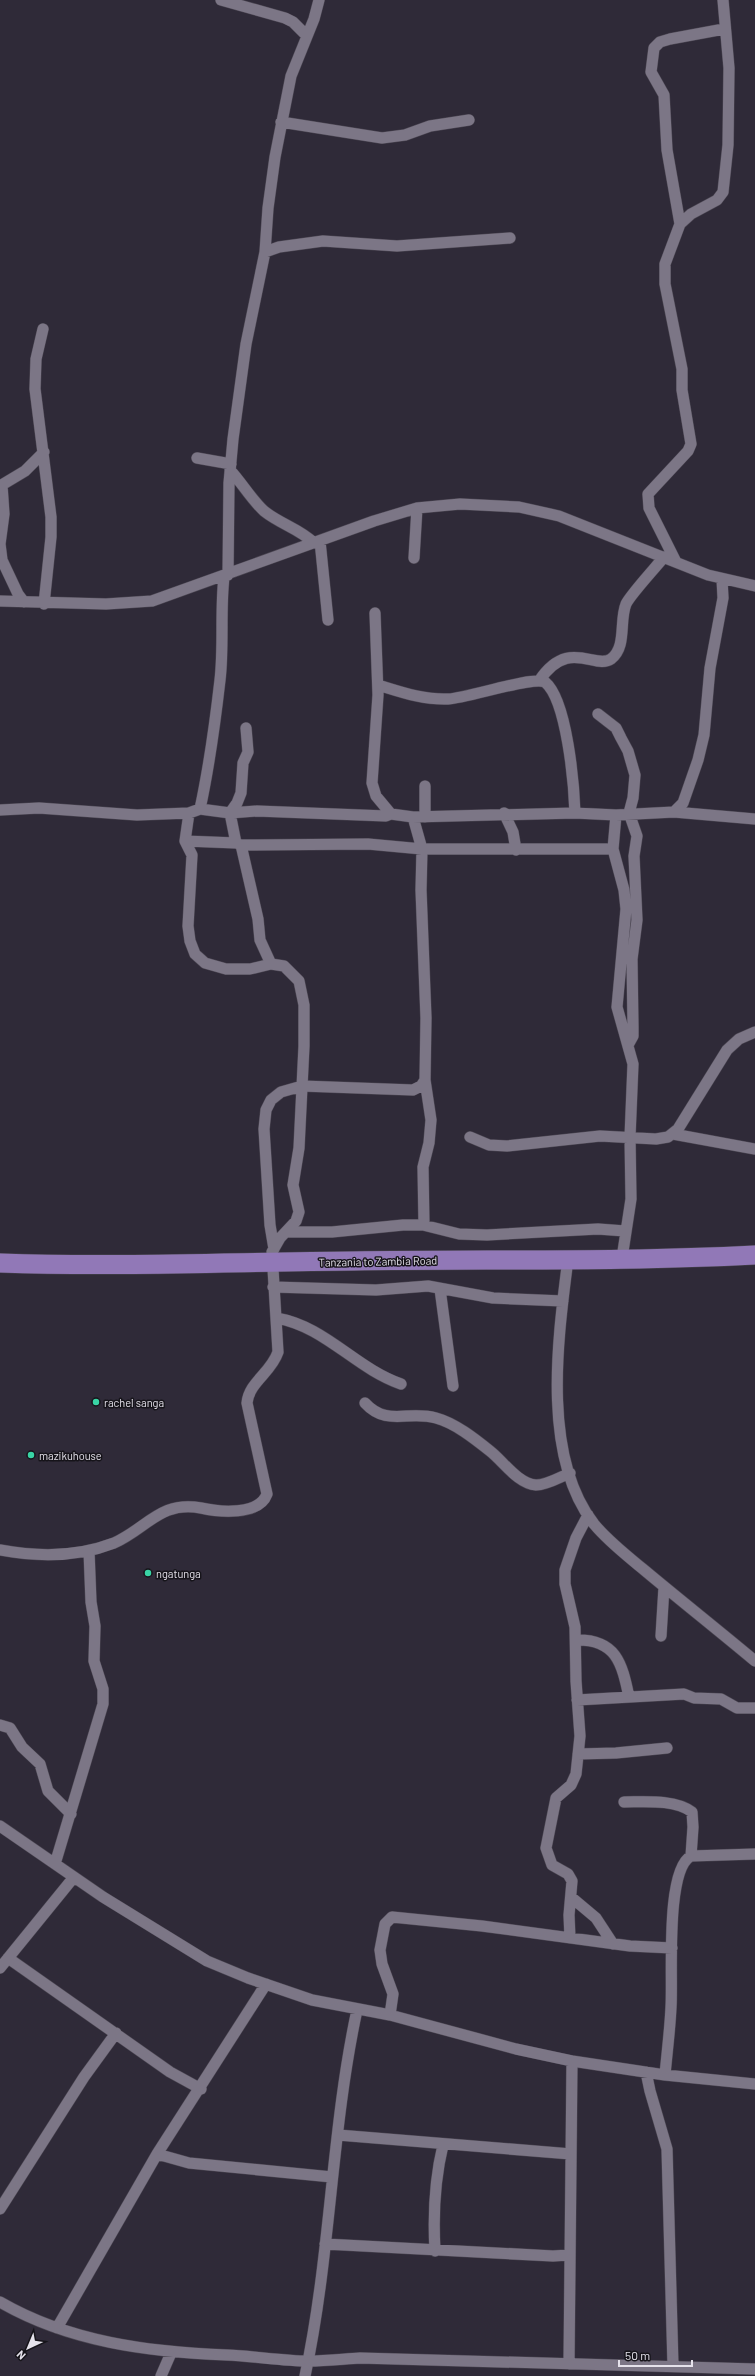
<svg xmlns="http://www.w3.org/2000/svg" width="755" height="2376" font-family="Barlow,sans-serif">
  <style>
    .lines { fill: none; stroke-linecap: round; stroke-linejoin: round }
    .minor-casing { stroke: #4d4854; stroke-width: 12 }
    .trunk-casing { stroke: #4d4854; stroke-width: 20 }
    .minor { stroke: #7c7686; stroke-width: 11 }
    .trunk { stroke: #9178b7; stroke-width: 19 }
    .poi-dot { fill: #39d4a5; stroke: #16141a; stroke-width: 1.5 }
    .labels { text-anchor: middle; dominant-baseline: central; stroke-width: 3; stroke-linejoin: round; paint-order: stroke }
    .street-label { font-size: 11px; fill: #e5e2eb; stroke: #16141a }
    .poi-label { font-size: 11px; fill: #e5e2eb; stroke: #16141a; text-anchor: start }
  </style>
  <rect width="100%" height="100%" fill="#2f2a38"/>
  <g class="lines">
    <g class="minor-casing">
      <path id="minor" d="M221,0L285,18L293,22L307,36
        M281,122L382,138L405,135L430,126L469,120
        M680,224L667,150L664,95L651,72L654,48L660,42L670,39L724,29
        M265,252L279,247L323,241L397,246L510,238
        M43,329L36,359L35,389L51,517V537L44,604
        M197,458L231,464
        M230,470C242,483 251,499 264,511C280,524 300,529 314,543
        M2,485L4,514L0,544L2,560L18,594L24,602
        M0,486L25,471L44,452
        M320,541L328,620
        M414,558L417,508
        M676,562L649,508L648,494L688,451L691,444L682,390V369L665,284V264L680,224L691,214L717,200L723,192L728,145L729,68L723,0
        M228,575L229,483L233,439L246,344L265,252L268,208L275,157L291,76L314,19L319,0
        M0,601L106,604L152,601L374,521L417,508L460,504L519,507L559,516L708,575L755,586
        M375,613L378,695L372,783L376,796L391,814
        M539,681C568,637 595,670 611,659C627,647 619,621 626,604C630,595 656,567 664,557
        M378,685C401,692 423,700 448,699C468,698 532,676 545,682C567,700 574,784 575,813
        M598,714L616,728L621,738L628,751L635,775L633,798L629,813L637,836L634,856L637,920L632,959L633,1026V1036L628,1045
        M246,728L248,752L243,763L241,793L237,803L230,813L236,843L241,845L258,919L260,940L271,964
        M200,809C209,767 215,724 220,680C224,646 220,611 224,577
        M0,810L39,808L137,815L189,813L200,809L230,813L257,811L386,816L391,814L413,817L575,813L616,815L674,812L755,819
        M674,812L683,803L698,760L704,735L710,668L723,598L722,579
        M504,813L513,832L516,850
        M616,815L613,849L624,890L626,909L617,1007L633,1064L630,1137L631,1199L622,1258
        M425,817V786
        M185,841L236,843
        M241,845L368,844L422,849H613
        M673,1134L755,1149
        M470,1137L489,1145L507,1146L600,1136L656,1139L668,1137L678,1129L727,1050L739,1039L755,1032
        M424,1225L423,1167L429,1143L431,1120L425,1080
        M287,1232H332L403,1225H423L459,1234L487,1235L598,1229L625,1231
        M274,1249L270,1225L264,1129L266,1110L271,1100L281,1092L302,1086L413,1090L421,1086L425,1080L426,1018L421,890L422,849L413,817
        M568,1259C558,1338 541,1456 594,1524C608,1541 626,1555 643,1569C680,1600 718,1630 755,1661
        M273,1287L376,1290L428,1286L493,1298L563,1301
        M440,1289L453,1386
        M276,1318C325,1326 355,1368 401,1384
        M365,1403C387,1427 408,1410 436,1418C455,1423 475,1439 490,1451C503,1461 518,1484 536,1485C547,1485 560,1477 570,1473
        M0,1550C38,1557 78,1557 114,1543C146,1529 161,1500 201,1508C219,1512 259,1516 267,1494L247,1403C249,1382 271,1373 278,1352L272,1252L280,1238L296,1221L299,1212L293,1185L299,1148L304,1046V1005L299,981L284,966L271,964L250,969H226L205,963L195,954L190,941L188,926L192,855L185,841L189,813
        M661,1636L664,1587
        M576,1640C616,1639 622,1663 629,1697
        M577,1700L684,1694L694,1698L721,1699L737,1708H755
        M0,1725L10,1728L22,1747L40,1764L48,1791L71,1814
        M578,1754L616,1753L667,1748
        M624,1802C644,1802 675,1799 692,1812L693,1827L691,1856
        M0,1826L103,1897L207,1961L248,1978L312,2000L390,2015L516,2049L572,2061L665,2075L755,2084
        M55,1864L103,1704V1689L94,1661L95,1626L91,1602L89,1551
        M571,1897L596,1918L613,1944
        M570,1938L569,1915L572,1881L568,1874L552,1865L546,1848L556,1798L571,1785L576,1774L580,1736L576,1681L575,1627L565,1584V1570L576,1538L588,1515
        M8,1958L170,2072L201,2089
        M0,1968L74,1877
        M390,2015L393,1994L382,1964L380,1950L385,1924L392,1917L482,1926L630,1946L672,1948
        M646,2072L650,2091L667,2149L673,2366
        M665,2075C667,2052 670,2030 671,2007C673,1978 665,1870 691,1856L755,1854
        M338,2135L571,2154
        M157,2154L189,2163L332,2177
        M0,2209L84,2077L116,2033
        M325,2244L553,2256L569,2255
        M435,2251C433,2216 435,2178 443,2145
        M0,2302C69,2342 149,2352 227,2355C254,2356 282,2361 309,2361C326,2361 343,2359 360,2358L755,2369
        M57,2328L157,2154L266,1984
        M569,2364L572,2061
        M161,2376L171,2353
        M305,2376C331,2255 331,2130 357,2010"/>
    </g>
    <g class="trunk-casing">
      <path id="trunk" d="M0,1263C118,1267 235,1262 353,1261C487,1259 621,1262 755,1255"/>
    </g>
    <use href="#minor" class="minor"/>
    <use href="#trunk" class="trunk"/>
  </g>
  <g class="poi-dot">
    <circle cx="96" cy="1402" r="4"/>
    <circle cx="31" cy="1455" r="4"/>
    <circle cx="148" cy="1573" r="4"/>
  </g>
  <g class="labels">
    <g class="street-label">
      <text transform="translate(378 1261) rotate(-1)">Tanzania to Zambia Road</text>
    </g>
    <g class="poi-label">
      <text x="104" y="1402">rachel sanga</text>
      <text x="39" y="1455">mazikuhouse</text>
      <text x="156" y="1573">ngatunga</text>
    </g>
  </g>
  <g transform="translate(28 2348) rotate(224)" stroke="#16141a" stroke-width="3" paint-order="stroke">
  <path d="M0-3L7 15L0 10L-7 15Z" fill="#e5e2eb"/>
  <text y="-6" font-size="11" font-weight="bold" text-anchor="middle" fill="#e5e2eb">N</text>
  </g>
  <path d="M619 2360v6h73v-6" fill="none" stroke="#e5e2eb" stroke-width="2"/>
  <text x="625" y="2360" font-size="12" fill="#e5e2eb" stroke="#16141a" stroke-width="3" paint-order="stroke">50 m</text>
</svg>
